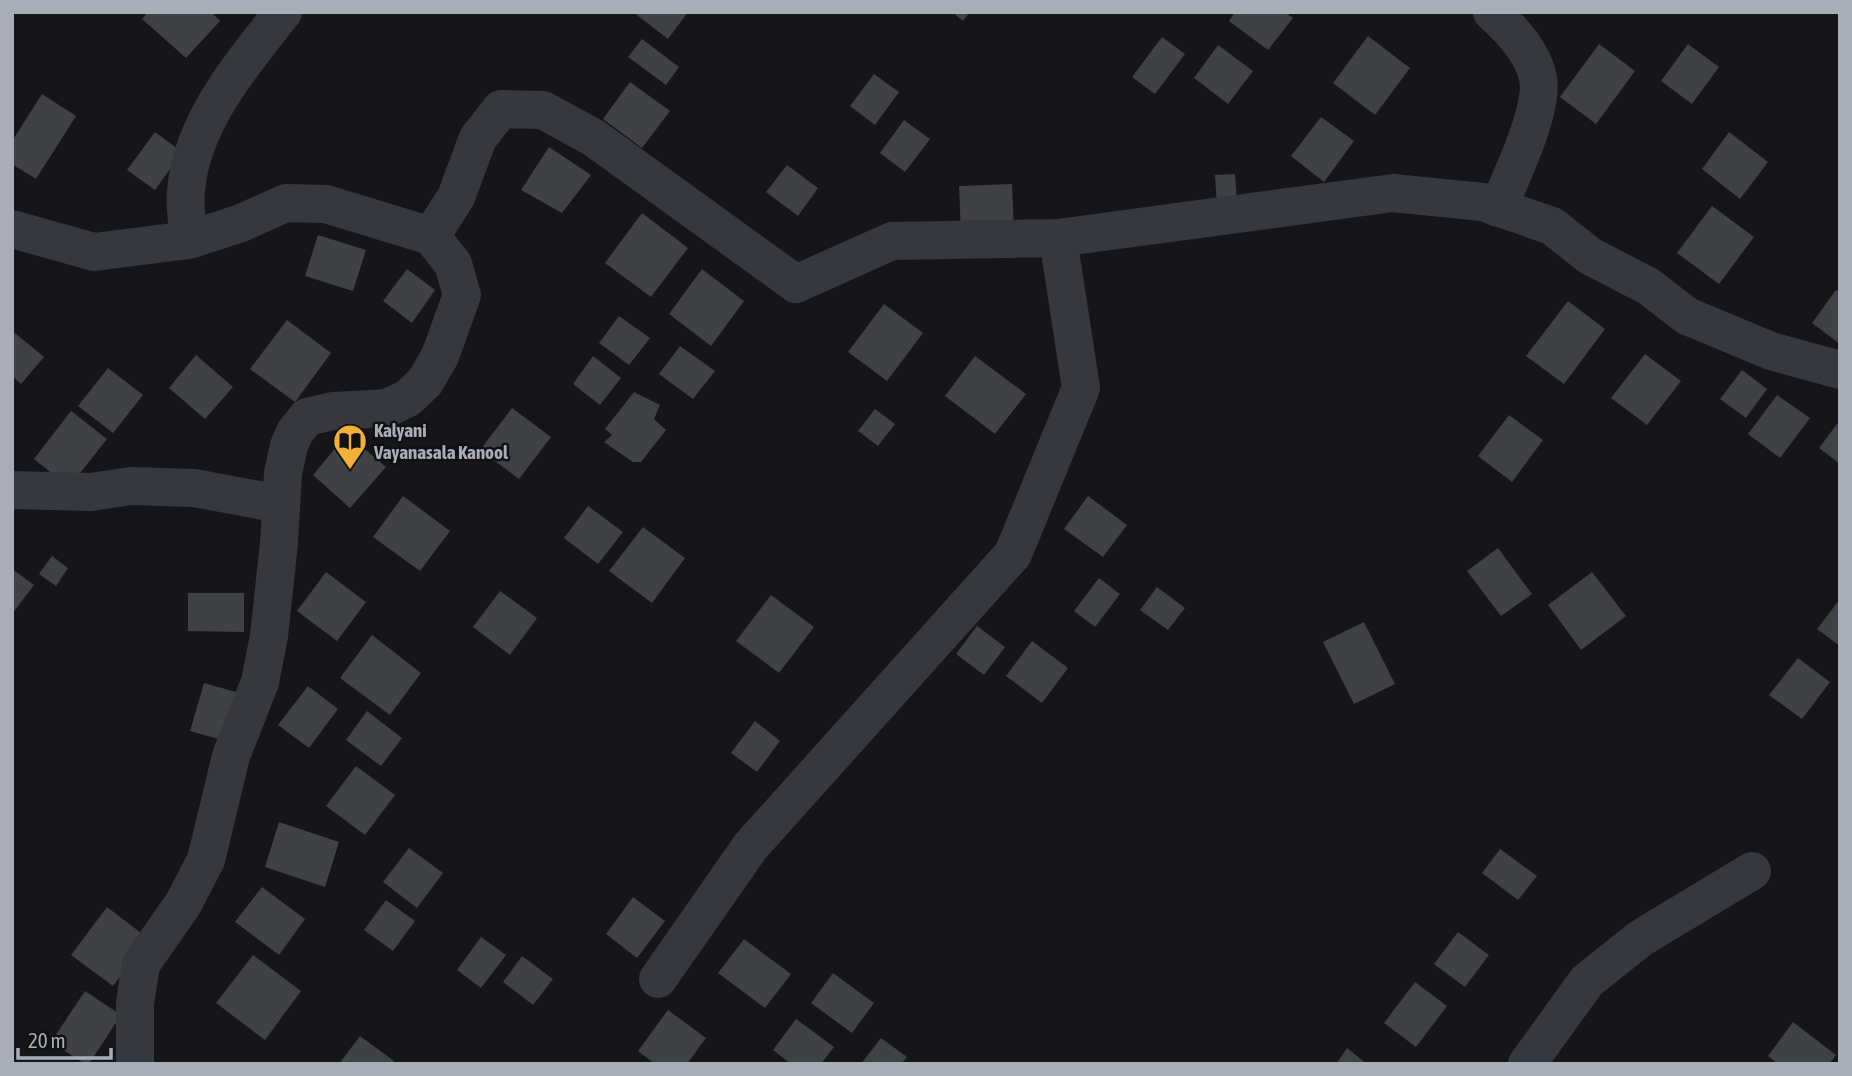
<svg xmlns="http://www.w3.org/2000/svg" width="1852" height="1076" font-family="'Asap Condensed',sans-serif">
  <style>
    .building { fill: #404145 }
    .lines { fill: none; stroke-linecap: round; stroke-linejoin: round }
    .minor { stroke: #37383d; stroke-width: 38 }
    .labels { text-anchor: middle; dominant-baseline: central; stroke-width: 5; stroke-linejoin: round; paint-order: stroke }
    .poi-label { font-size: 19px; font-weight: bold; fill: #a8adb8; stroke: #111113; text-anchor: start }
  </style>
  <rect width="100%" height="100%" fill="#161618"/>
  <path class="building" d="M148,12H211L220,21L186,58L142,19Z
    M633,12H688L668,39Z
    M952,12H970L963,21Z
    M1235,12H1285L1293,18L1268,50L1229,21Z
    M1368,36L1410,68L1375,115L1333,83Z
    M1162,37L1185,54L1155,94L1132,77Z
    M642,39L679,67L666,85L628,57Z
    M1599,44L1635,71L1596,124L1560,97Z
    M1688,44L1719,67L1692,104L1661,81Z
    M1218,45L1253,71L1228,104L1194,78Z
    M874,74L899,92L875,125L850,106Z
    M630,82L670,111L642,148L603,119Z
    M42,94L76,116L36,179L12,164V141Z
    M1321,117L1354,141L1324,182L1291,156Z
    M904,120L930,139L905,172L880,153Z
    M155,132L182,152L155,190L127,170Z
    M1729,132L1768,162L1740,199L1702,169Z
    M549,147L591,175L562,213L521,190Z
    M787,165L818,188L798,216L766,192Z
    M1235,174L1237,204L1217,206L1215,175Z
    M1012,184L1014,230L961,232L959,186Z
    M1712,206L1754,237L1719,284L1677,253Z
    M642,213L688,248L651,297L605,263Z
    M318,235L366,250L353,291L305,276Z
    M407,269L435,290L412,323L383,301Z
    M702,269L744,301L711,346L669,314Z
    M1836,290L1840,292V344L1812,323Z
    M1568,301L1605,329L1564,384L1526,356Z
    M884,304L923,333L887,381L848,352Z
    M619,316L650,338L629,365L599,343Z
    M287,320L331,353L295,402L250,369Z
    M15,333L44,357L21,384L12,376V336Z
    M680,346L715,371L693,399L659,374Z
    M1645,354L1681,381L1647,425L1611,398Z
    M196,355L233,387L205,419L169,388Z
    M593,356L621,378L600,405L573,384Z
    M975,356L1026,394L995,434L945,396Z
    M108,368L143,395L113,433L78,406Z
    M1742,370L1767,389L1746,418L1720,399Z
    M634,392L660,405L654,419L666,430L641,462H633L604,442L612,435L605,429Z
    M1777,395L1810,418L1780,458L1748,434Z
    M512,408L551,437L519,479L480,450Z
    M875,409L895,424L878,446L858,431Z
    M71,411L107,439L69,487L34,459Z
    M1509,415L1543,440L1512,482L1478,456Z
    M1840,420V464L1819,448Z
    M347,434L386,467L350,508L313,475Z
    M403,496L450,531L420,571L373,537Z
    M1088,496L1127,525L1103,557L1064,529Z
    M588,506L623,532L598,564L564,538Z
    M643,527L685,558L652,603L609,571Z
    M1498,548L1532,594L1501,616L1467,571Z
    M52,556L68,568L56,586L39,574Z
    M12,569L34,585L12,614Z
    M326,572L366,602L337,641L297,611Z
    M1592,572L1626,616L1581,650L1548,605Z
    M1099,578L1120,594L1095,627L1074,611Z
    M1157,587L1185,608L1168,630L1140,610Z
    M500,591L537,618L510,655L473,627Z
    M188,593H244V632L188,631Z
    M771,595L814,627L779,673L736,641Z
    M1840,599V646L1817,629Z
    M1364,622L1395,684L1354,704L1323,642Z
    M977,626L1005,647L984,675L956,654Z
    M372,635L421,673L390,715L340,678Z
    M1032,641L1068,668L1042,703L1006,676Z
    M1798,658L1830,682L1802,719L1769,695Z
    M204,683L243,694L229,742L190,731Z
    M308,686L338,709L309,748L278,725Z
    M367,711L402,738L381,766L346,740Z
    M755,721L780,741L757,772L731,753Z
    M356,766L395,795L365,835L326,806Z
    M279,822L339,842L325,887L265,867Z
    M409,848L443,873L417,908L383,882Z
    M1500,849L1537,876L1518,900L1482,873Z
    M262,887L305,919L279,955L235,922Z
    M633,897L665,921L637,958L606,934Z
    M386,900L415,921L393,951L364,930Z
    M107,907L149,939L113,986L71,955Z
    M1458,932L1489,955L1465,987L1434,964Z
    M481,937L506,955L481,988L457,970Z
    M744,939L791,974L765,1008L718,973Z
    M253,955L301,991L265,1040L216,1003Z
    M522,956L553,979L533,1005L503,982Z
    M833,973L874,1003L852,1033L811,1003Z
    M1415,982L1447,1006L1416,1047L1384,1023Z
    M85,991L121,1015L89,1064H85L51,1042Z
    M668,1010L706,1038L687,1064H655L638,1051Z
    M796,1019L834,1047L821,1064H791L773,1050Z
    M1793,1022L1836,1055L1829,1064H1778L1768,1056Z
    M360,1036L394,1061L393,1064H339Z
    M881,1038L907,1057L901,1064H861Z
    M1347,1048L1367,1064H1336Z"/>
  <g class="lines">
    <path class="minor" d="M283,12C242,64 191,123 186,191C184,207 188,224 189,240L241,223L286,203L326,204L431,236L456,197L478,138L501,109L543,110L594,138L796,284L892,241L1058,238L1393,193L1483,202L1552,226L1590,256L1648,286L1687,316L1771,351L1840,370
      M1492,12C1511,29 1533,52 1538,78C1544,110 1511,177 1498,208
      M12,229L94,252L189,240
      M12,490L91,492L131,486L194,488L280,504
      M658,979L750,847L1013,554L1081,388L1058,238
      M135,1064V1003L141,964L183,904L206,860L231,756L260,682L269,636L279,543L283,473L289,446L295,432L307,417L333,411L387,408L408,398L425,382L440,356L462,295L453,264L431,236
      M1527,1064L1587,981L1641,938L1752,871"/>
  </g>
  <defs>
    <g id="library-pin" transform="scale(1.75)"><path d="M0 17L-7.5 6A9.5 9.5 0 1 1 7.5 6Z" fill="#f2b134" stroke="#111113"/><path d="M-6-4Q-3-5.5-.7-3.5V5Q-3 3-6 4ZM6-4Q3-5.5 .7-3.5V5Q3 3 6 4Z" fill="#111"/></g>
  </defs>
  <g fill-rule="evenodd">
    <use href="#library-pin" x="350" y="441"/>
  </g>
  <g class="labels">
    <g class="poi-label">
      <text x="374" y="430">Kalyani<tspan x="374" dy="22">Vayanasala Kanool</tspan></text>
    </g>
  </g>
  <rect width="1852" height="1076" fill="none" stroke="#a8adb8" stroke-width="28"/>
  <path d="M18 1048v10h93v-10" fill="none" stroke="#a8adb8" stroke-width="3.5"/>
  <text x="28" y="1048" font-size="21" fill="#a8adb8" stroke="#111113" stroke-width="5" paint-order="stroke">20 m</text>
</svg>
